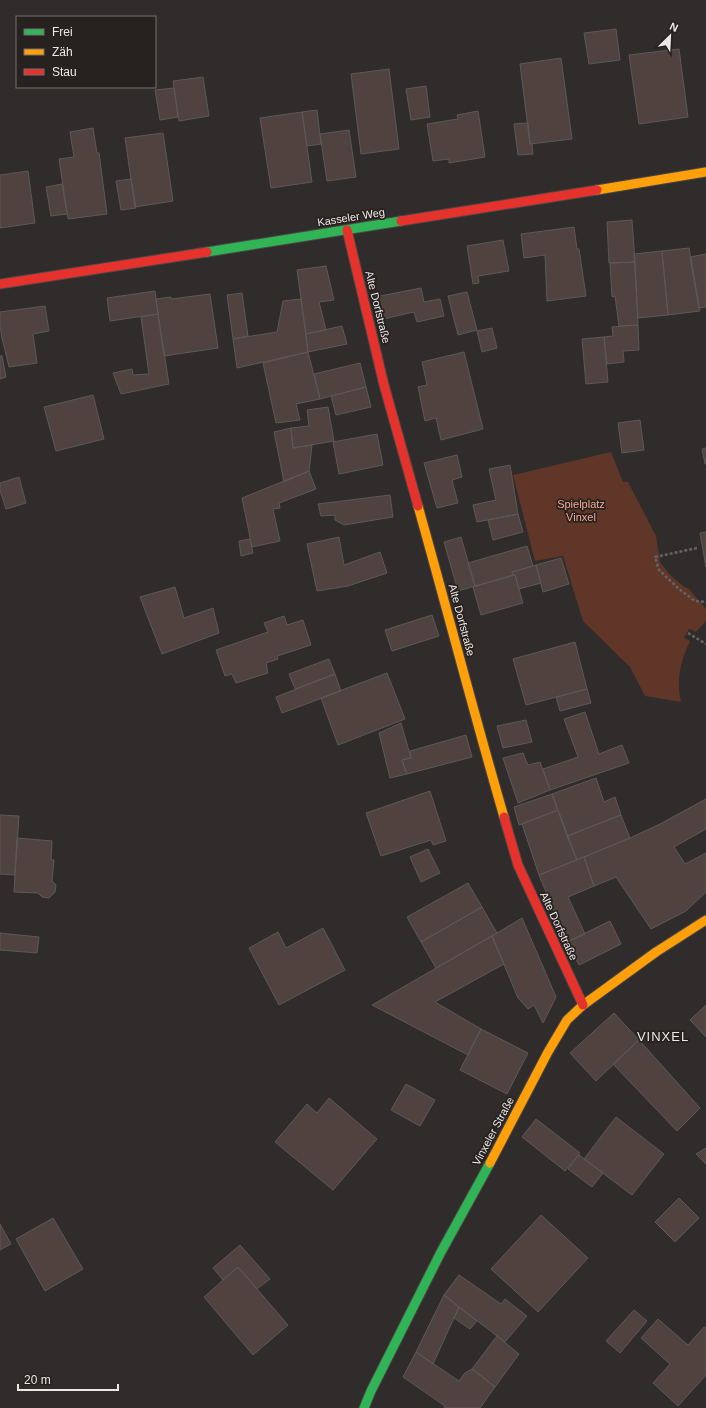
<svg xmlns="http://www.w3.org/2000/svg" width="706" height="1408" font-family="Arial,sans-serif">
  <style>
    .green { fill: #5f3628 }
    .building { fill: #50433f; stroke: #5c5958 }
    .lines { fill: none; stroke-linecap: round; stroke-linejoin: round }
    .fast-casing { stroke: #4a4746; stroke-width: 11 }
    .slow-casing { stroke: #4a4746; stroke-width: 11 }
    .jam-casing { stroke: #4a4746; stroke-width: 11 }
    .path { stroke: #656363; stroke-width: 2.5; stroke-dasharray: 3 2; stroke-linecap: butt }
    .fast { stroke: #30b455; stroke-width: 9 }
    .slow { stroke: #ff9f0a; stroke-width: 9 }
    .jam { stroke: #e5322d; stroke-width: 9 }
    .labels { text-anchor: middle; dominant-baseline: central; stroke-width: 3.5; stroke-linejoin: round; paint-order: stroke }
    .street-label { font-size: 11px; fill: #ece8e7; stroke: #272220 }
    .park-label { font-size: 11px; fill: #f7aa90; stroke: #272220 }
    .quarter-label { font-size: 13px; letter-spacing: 1px; fill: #ece8e7; stroke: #272220 }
  </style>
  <rect width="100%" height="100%" fill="#2f2c2b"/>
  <path class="green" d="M611,452L623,482H628L656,536L660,562L670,575L683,586L689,589L706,609V621L696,632L689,629L684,638L690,641C680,663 676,679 681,702L645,696L630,667L583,621L563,556L535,561L513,475Z"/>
  <path class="building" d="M616,29L620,60L589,64L584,33Z
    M679,49L688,117L639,124L629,55Z
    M561,58L572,139L530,144L520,64Z
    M389,69L399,149L361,154L351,74Z
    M203,77L209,116L179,121L173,81Z
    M426,86L430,117L411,120L406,89Z
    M174,88L178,117L160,120L155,90Z
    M317,110L321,144L307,146L302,112Z
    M478,111L485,157L449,163V159L433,161L427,124L458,119L457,115Z
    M302,112L312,182L271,188L260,118Z
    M528,123L530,144H532L533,154L518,155L514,124Z
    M93,128L97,153H99L107,214L68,219L59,159L74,157L70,132Z
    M349,130L356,177L327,181L320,134Z
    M163,133L173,201L135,207L125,138Z
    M28,171L35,223L0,228V175Z
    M131,179L136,208L121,210L116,181Z
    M62,184L67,214L51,216L46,187Z
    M632,220L635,262L609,263L607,222Z
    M574,227L577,249H579L586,296L547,301L545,255L524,258L521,234Z
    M503,240L509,271L478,276L479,283L473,284L467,246Z
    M689,248L700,311L668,315L662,251Z
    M662,251L668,315L638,318L634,254Z
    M706,254V307L699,308L690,257Z
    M635,262L638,325L619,326L615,296L612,297L610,263Z
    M326,266L334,300L319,302L326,330L306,334L297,270Z
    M421,288L424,302L440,299L444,316L417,322L414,312L379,320L375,297Z
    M155,291L158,314L110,321L107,298Z
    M467,292L477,330L458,335L448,296Z
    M242,293L248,336L233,339L227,295Z
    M210,294L218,348L164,356L156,299L171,297V299Z
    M301,299L308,352L237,368L233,339L277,332L283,301Z
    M45,306L49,331L33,334L37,363L9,367L2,338L0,326V312Z
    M158,314L169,384L121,394L113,373L132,369L133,375L149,374L141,317Z
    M638,325L639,350L623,351L624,362L607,364L604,337L613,336L612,327Z
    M342,326L347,344L308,352L306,334Z
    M492,328L497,348L482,352L477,331Z
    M604,337L608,382L586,384L582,339Z
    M308,352L320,399L296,404L300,420L276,423L263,363Z
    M464,352L483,429L441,440L436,418L425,421L418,387L427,385L422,362Z
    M0,356H2L6,377L0,379Z
    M360,363L366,387L320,399L314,374Z
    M366,387L371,407L336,415L331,396Z
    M93,395L104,439L56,451L44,407Z
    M328,407L334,441L293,448L291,428L309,426L307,410Z
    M640,420L644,450L622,453L618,423Z
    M291,428L293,448L312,445L309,471L284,482L274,432Z
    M377,434L383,465L339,474L333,442Z
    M706,448V464H705L702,449Z
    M457,455L462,477L452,480L458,503L437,508L424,463Z
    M510,465L518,514L477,522L473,505L496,500L489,469Z
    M309,471L316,489L279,503L280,508L273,509L280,541L252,547L242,498Z
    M19,477L26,503L6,509L0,490V483Z
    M390,495L393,517L344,525L335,520V515L321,516L318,504Z
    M518,514L523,532L493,540L488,520Z
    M706,532V567L700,533Z
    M339,537L344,565L380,552L387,573L348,586L317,591L307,544Z
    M461,537L475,586L458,591L444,542Z
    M250,539L253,553L241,556L239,541Z
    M527,546L533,566L512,572L513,575L475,586L468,563Z
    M561,558L569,584L543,592L536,565Z
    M536,565L541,583L519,589L515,575H513L512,572Z
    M515,575L523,603L481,615L473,587Z
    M175,587L184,618L213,608L219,633L162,654L140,597Z
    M432,615L439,636L392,651L385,630Z
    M284,616L287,625L303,620L311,645L277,656L278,659L266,663L268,673L236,683L232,674L225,676L216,650L268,632L264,623Z
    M575,642L587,689L526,705L513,659Z
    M329,659L335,674L295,689L289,674Z
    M387,673L405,719L338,745L321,698Z
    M335,674L341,691L282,713L276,697Z
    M587,689L591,703L560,711L556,697Z
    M585,712L599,754L622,745L629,763L550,790L543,769L578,757L564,719Z
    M526,720L532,742L503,748L497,726Z
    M401,723L411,758L402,760L407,774L390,778L379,733Z
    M466,735L472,757L407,774L402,760L411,758L410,751Z
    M523,753L528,765L540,762L550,790L518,803L503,758Z
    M596,778L604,802L615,797L621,815L567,836L552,794Z
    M430,791L446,841L433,845L431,840L381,856L366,813Z
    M552,794L558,810L519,825L514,807Z
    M706,799V829L674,847L685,864L706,853V892L686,911L651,929L616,877L594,886L584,857L630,838L660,824Z
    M558,810L577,860L539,875L522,824Z
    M0,815L19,816L15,875L0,874Z
    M621,815L630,838L577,860L567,836Z
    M17,838L52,841L51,860H54L52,881L56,885L55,892L49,898L42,897L38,893L14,892Z
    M428,849L440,873L421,882L410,857Z
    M584,857L594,886L568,897L585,934L567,942L539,875Z
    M468,883L482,907L421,942L407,917Z
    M482,907L497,933L436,968L421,942Z
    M522,918L556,997L543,1023L534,1005L528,1009L518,998L492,936Z
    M610,921L621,944L579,965L567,942Z
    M323,928L345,970L279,1005L249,948L278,932L286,948Z
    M0,933L39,937L37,953L0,950Z
    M492,936L504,964L435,1002L481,1029L468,1055L372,1005Z
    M706,1005V1037L690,1020Z
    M614,1013L639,1040L596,1081L570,1053Z
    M481,1029L528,1053L507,1094L460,1070Z
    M639,1040L700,1108L677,1131L613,1064Z
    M406,1084L435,1100L420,1126L391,1110Z
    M329,1098L377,1139L333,1190L275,1142L307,1104L317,1113Z
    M616,1117L664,1154L632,1195L584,1159Z
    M536,1119L580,1153L565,1171L522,1137Z
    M706,1148V1164L696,1154Z
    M579,1155L603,1173L592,1187L568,1169Z
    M679,1198L699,1218L675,1242L655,1222Z
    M541,1215L588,1258L538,1312L491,1269Z
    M53,1218L83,1269L45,1291L16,1239Z
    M0,1224L11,1244L0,1250Z
    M240,1245L270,1279L257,1289L238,1267L223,1280L213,1268Z
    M238,1267L288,1325L253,1355L204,1297Z
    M459,1275L501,1304L505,1299L527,1316L505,1342L459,1307L444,1295Z
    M444,1295L459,1307L433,1364L416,1352Z
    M459,1307L477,1321L470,1329L454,1318Z
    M634,1310L647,1321L620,1353L606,1341Z
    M658,1319L688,1345L704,1327L706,1328V1375L678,1406L653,1383L670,1364L641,1338Z
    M497,1336L519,1354L495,1387L472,1369Z
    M416,1352L459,1381L465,1373L472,1369L495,1387L480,1408H444L445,1406L403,1377Z"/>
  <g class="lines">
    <g class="fast-casing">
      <path id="fast" d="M207,252L401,221
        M364,1408L371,1391L441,1252L490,1163"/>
    </g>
    <g class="slow-casing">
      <path id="slow" d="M597,190L706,172
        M418,506C447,609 474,714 504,817
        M490,1163L548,1052L567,1020L583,1005L656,952L706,920"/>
    </g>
    <g class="jam-casing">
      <path id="jam" d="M401,221L597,190
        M347,230L384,385L418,506
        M0,284L207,252
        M504,817L518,865L583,1005"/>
    </g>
    <path class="path" d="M697,548L655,557L659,570L679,589L695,601L706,602
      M688,633L706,644"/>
    <use href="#fast" class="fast"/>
    <use href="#slow" class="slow"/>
    <use href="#jam" class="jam"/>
  </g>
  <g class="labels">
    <g class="street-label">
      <text transform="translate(351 217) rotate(-9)">Kasseler Weg</text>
      <text transform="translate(378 307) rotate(76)">Alte Dorfstraße</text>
      <text transform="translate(462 620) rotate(75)">Alte Dorfstraße</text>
      <text transform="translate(559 926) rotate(65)">Alte Dorfstraße</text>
      <text transform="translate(493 1131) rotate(-62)">Vinxeler Straße</text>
    </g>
    <g class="park-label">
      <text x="581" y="504">Spielplatz<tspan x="581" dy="13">Vinxel</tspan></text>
    </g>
    <g class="quarter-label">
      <text x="663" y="1036">VINXEL</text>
    </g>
  </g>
  <rect x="16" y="16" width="140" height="72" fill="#272220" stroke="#767170"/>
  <rect x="24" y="29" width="20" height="6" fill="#30b455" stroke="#767170"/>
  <text x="52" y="36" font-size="12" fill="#ece8e7">Frei</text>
  <rect x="24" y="49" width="20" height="6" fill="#ff9f0a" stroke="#767170"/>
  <text x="52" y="56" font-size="12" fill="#ece8e7">Zäh</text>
  <rect x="24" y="69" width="20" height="6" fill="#e5322d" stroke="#767170"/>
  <text x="52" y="76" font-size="12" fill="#ece8e7">Stau</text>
  <g transform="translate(670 36) rotate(24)" stroke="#272220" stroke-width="3" paint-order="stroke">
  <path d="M0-3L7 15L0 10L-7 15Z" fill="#ece8e7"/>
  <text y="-6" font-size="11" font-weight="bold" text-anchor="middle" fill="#ece8e7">N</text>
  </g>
  <path d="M18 1384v6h100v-6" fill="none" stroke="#ece8e7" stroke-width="2"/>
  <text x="24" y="1384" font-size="12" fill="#ece8e7" stroke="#272220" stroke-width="3" paint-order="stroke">20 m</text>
</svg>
